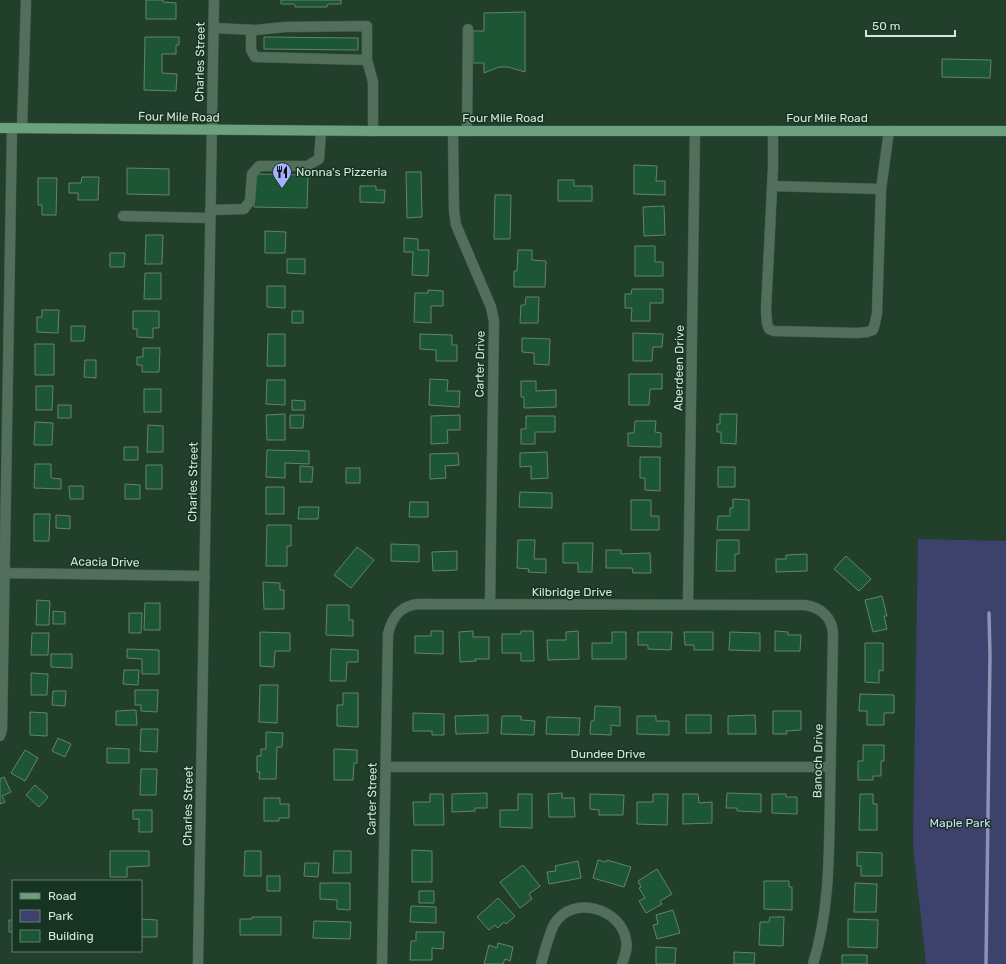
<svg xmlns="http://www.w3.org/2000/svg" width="1006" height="964" font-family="Rubik,sans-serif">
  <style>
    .green { fill: #3c426c }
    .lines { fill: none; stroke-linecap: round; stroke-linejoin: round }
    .stream { stroke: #8994b5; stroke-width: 3.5 }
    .building { fill: #1d5634; stroke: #64836d }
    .minor-casing { stroke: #425b4b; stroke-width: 11 }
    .major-casing { stroke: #425b4b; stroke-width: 11 }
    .minor { stroke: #516f5a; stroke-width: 10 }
    .major { stroke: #6ba17d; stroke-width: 10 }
    .labels { text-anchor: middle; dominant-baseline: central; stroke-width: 3; stroke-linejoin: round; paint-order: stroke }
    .street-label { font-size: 12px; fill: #d6e7da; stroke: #173422 }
    .poi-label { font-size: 12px; fill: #d6e7da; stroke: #173422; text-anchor: start }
    .park-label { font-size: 12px; fill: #d8deff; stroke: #173422 }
  </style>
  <rect width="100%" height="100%" fill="#223f2c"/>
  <path class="green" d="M918,539L1006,541V964H926L913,845Z"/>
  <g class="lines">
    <path class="stream" d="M986,964L990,656L989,613"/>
  </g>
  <path class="building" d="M146,0H163V2L176,3V19H146Z
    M281,0H341V4H329L327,5V7H295V5L294,4H281Z
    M525,12V72L508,67H499L484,73V63H473V31H484V13Z
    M145,37H179V45H176V54H162V73L177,74L176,91L144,90Z
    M264,37L358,38V50L264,49Z
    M942,59L991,60L990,78L942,77Z
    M634,165L657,166L656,181H665V195L634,194Z
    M127,168L169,169V195L127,194Z
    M406,172H421L422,217L407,218Z
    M255,174L308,175L307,208L254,207Z
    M82,177H99L98,200H78V193H69V183H81Z
    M38,178H57L56,215H42V205H38Z
    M558,180H574V186H592V201H558Z
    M360,186H376V190H385L384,203L360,202Z
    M495,195H511L510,239H494Z
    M664,206L665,235L644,236L643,207Z
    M265,231L286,232L285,253H265Z
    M146,235H163L162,264H145Z
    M404,238L418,239V250H429L428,276L412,275L413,252H404Z
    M635,246H655V262H663V276H635Z
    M518,250H532V260L546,261L545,287H514V271H517Z
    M110,253H125L124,267H110Z
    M287,259H305V274L287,273Z
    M145,273H161V299H144Z
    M267,286H285V308L267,307Z
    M632,289H663V303H650V321H631L632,308H625V294H631Z
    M428,290L443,291V306H431V323L414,322L415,293H428Z
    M526,297H539L538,323H520L521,305H525Z
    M42,310H59L58,333L37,332V317H42Z
    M133,311H159V328H153V338L137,337V329H133Z
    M292,311H303V323H292Z
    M71,326H85L84,341H71Z
    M633,333L663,334L662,347H653L652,361H633Z
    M268,334H285V366H267Z
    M420,334L452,335V345H457V361H436V350L420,349Z
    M522,338L550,339L549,365L534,364V353L522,352Z
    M35,344H54V375H35Z
    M143,348H160L159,372H142V365H137V357H143Z
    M85,360H96V378L84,377Z
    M629,374H662V389H650L649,405H629Z
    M430,379L448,380L447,391H460L459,407L429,405Z
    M267,380H285V405L266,404Z
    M521,381H536V391L556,390V407L524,408V397H521Z
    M36,386H53L52,410H36Z
    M144,389H161V412H144Z
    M292,400L305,401V410H292Z
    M58,405H71V418H58Z
    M285,414V440H267L266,415Z
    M720,414H737L736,444L721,443V432H717V424H720Z
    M290,415H304L303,428H290Z
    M460,415V430H447L448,443L431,444V416Z
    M526,416H555V432H535V444H521V429H526Z
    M635,421H656L655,432L661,433V447L628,446V433H634Z
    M35,422L53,423L52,445H34Z
    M148,425L163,426V452H147Z
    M124,447H138V460H124Z
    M267,450L309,451V464L285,463V478L266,477Z
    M547,452L548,478L531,479V466L520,467V453Z
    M458,453L459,465L445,466L446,478L430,479V454Z
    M640,457H660V491L645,490V478H640Z
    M35,464H51V478L61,479V489L34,488Z
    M146,465H162V489H146Z
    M300,466L313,467L312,482H300Z
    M718,467H735V487H718Z
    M346,468H360V483H346Z
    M125,484L140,485V499H125Z
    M69,486H83V499H70Z
    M266,487H284V514H266Z
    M520,492L552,493V508L519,507Z
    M733,499L749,500V530H717L718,516H730V508H733Z
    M631,500H651V516H659V530H631Z
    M410,502H428V517H409Z
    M299,507H319L318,519H298Z
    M34,514H50L49,541H34Z
    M56,515L70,516V529L56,528Z
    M267,525H291V546H287V566H266Z
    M518,540H535L534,559H546V573L528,572L529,569L517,568Z
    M717,540H739V554H735V571H716Z
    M563,543H593L592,572H578V563H563Z
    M391,544L419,545V562L391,561Z
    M357,547L374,560L351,588L334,575Z
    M606,550H621V554L650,553L651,573H633L632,568H606Z
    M457,551V570L433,571L432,552Z
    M807,554V571L776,572V559H786V555Z
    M846,556L871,579L859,591L834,569Z
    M263,582L280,583V590H284V609H264Z
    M882,596L887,616H884L887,629L873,632L865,600Z
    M37,600L50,601L49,625H36Z
    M145,603H160V630H144Z
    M327,605H349V620H353V636L326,635Z
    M53,611L65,612V624H53Z
    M129,613H142L141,633H129Z
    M431,631H443V654L415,653V636H431Z
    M473,631V637H489V659H475L476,661L460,662L459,632Z
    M521,631H533L534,661H521V653H502V634H521Z
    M578,631L579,659L548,660L547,640H566V632Z
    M775,631L788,632V635H801L800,651H775Z
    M260,632L290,633V651H275L274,667L260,666Z
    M612,632H626V659H592V643H612Z
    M638,632H672L671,650L648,649V645H638Z
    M684,632H713V650H694V645H685Z
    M730,632L760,633V651L729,650Z
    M32,633H49L48,655H31Z
    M865,643H883V671L879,670V683L865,682Z
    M127,649L159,650V674H142V659L127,658Z
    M331,649L358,650V662H347L346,681H330Z
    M51,654H72V668L51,667Z
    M124,670H139L138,685L123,684Z
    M31,673L48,674L47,695H31Z
    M260,685H278L277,723L259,722Z
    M135,690H158L157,712L141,711V705H135Z
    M53,691H66L65,706L52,705Z
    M343,693H358V727L337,726V705H343Z
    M860,694L894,695V713H884V725H867V711H859Z
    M595,706L620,707V726L611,725V735L590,734L591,721H594Z
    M136,710L137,725H116V711Z
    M773,711H801V730L786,731L787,734H773Z
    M30,712L47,713V736L30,735Z
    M413,713L444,714V735H432V731H413Z
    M488,715V733L456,734L455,716Z
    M686,715H711V733H686Z
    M755,715L756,734H728V716Z
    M502,716H521V720L535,721L534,735L501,734Z
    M637,716H656V721H669V735L637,734Z
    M547,717L580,718L579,735L546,734Z
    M141,729H158L157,752L140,751Z
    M266,732L283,733L282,747H277L276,779H259L260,772H257V756H261V749H266Z
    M58,738L71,744L65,757L52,751Z
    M863,745H884V761H881V776H873V780H858V761H863Z
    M107,748L129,749V763H107Z
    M334,749L357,750V763H354L353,780H334Z
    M25,750L38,758L25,781L11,773Z
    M141,769H157L156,795H140Z
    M4,777L11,792L2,796L5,802L0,804V779Z
    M35,785L48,797L39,807L26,795Z
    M487,793V808H475V811L452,812V794Z
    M562,793V798H574L575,817H549L548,794Z
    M727,793L761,794V812L737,811V808H726Z
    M430,794H443L444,825H414L413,802H430Z
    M518,794H532V828L500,827V810H518Z
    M590,794L624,795L623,815H599V810L590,809Z
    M653,794H668L667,825L637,824V802H653Z
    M683,794H698L699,803L712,802V823L683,824Z
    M772,794H786V797H797V814L772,813Z
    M860,794H873V804H877V830H859Z
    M264,798H280V804H289V818H279V821H264Z
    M133,810H152V832H139V819H133Z
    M412,850L432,851V882H412Z
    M110,851H149V866L127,867V877H110Z
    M245,851H261V876H244Z
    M334,851H351V873H333Z
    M857,852L882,853V876H861V866H857Z
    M598,860L606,862L607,860L631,867L624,887L593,878Z
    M578,861L581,878L549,884L547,872L556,871L555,866Z
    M305,863H319L318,877L304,876Z
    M523,865L540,886L529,894L532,899L520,908L500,882Z
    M657,869L672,894L660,901L662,904L646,913L639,901L645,898L639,888L641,887L638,881Z
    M267,876H280V891H267Z
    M764,881H789V887H792V910L764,909Z
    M320,883H350V910L337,909V900L320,899Z
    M855,883L877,884L876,912H854Z
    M419,891H434V903H419Z
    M498,898L515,916L506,924L504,922L498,928L495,925L489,930L477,917Z
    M411,906L436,907V923L410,922Z
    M673,910L680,933L657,939L653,925L658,924L656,915Z
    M252,917H281V935H240V919H252Z
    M770,917H784L783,946L759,945L760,922H769Z
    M141,919L157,920V937H141Z
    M848,919L878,920L877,948L848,947Z
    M9,920H13V932H9Z
    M314,921L351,922L350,939L313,938Z
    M416,932H444L443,949L432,948V960H410L411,941H416Z
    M498,943L513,947L510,961L505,959L503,964H484L489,945L497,948Z
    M656,947L676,948L675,964H656Z
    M734,952L755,953L754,964H734Z
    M842,955H867V964H842Z"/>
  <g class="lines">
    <g class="minor-casing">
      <path id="minor" d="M214,28L256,30L285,27L367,26V60L373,82V131
        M251,30V50L255,57L367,60
        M22,128L26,0
        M453,131L454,211L456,225L491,307L494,321L490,604
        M467,131L468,29
        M773,131V168L766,310L767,323L769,329L774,331L858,333L867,332L873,330L875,323L877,313L881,189L889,131
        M772,186L881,189
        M210,210L244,209L250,201L252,174L259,166H307L319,159L321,131
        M123,216L210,218
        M5,573L205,576
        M688,605L695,131
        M0,736L2,729L12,128
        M386,767H831
        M198,964L214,0
        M382,964L388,634C392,617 400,606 418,604L804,605C821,607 833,618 833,635C832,689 831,742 830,796C829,852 830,910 813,964
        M541,964C544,954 550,930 555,923C573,895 621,908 626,940C628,948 625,956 622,964"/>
    </g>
    <g class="major-casing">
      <path id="major" d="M0,128L373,131H1006"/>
    </g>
    <use href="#minor" class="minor"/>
    <use href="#major" class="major"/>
  </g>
  <defs>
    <g id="restaurant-pin" transform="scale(1)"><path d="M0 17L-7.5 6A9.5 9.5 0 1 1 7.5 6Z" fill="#a5b1fc" stroke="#173422"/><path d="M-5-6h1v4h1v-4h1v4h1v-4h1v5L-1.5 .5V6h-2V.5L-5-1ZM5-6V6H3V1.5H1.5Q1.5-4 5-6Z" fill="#111"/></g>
  </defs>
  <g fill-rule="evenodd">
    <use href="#restaurant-pin" x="282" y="172"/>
  </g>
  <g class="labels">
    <g class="street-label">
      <text transform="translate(200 62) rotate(-89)">Charles Street</text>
      <text transform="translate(179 117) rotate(1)">Four Mile Road</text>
      <text x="503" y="118">Four Mile Road</text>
      <text x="827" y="118">Four Mile Road</text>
      <text transform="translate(480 364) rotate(-89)">Carter Drive</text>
      <text transform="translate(679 368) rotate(-89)">Aberdeen Drive</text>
      <text transform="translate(193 482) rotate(-89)">Charles Street</text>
      <text transform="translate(105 562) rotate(1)">Acacia Drive</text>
      <text x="572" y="592">Kilbridge Drive</text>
      <text x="608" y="754">Dundee Drive</text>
      <text transform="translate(818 761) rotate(-89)">Banoch Drive</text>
      <text transform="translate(372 799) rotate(-89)">Carter Street</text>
      <text transform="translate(188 806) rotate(-89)">Charles Street</text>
    </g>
    <g class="poi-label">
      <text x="296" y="172">Nonna's Pizzeria</text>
    </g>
    <g class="park-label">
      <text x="960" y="823">Maple Park</text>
    </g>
  </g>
  <rect x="12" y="880" width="130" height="72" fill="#173422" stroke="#637c6c"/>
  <rect x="20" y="893" width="20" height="6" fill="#6ba17d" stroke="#637c6c"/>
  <text x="48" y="900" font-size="12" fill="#d6e7da">Road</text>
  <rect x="20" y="910" width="20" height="12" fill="#3c426c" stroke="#637c6c"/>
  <text x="48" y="920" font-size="12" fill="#d6e7da">Park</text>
  <rect x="20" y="930" width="20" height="12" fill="#1d5634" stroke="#637c6c"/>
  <text x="48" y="940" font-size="12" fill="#d6e7da">Building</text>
  <path d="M866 30v6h89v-6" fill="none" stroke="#d6e7da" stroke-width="2"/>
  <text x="872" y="30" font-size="12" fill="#d6e7da" stroke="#173422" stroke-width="3" paint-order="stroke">50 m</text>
</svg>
